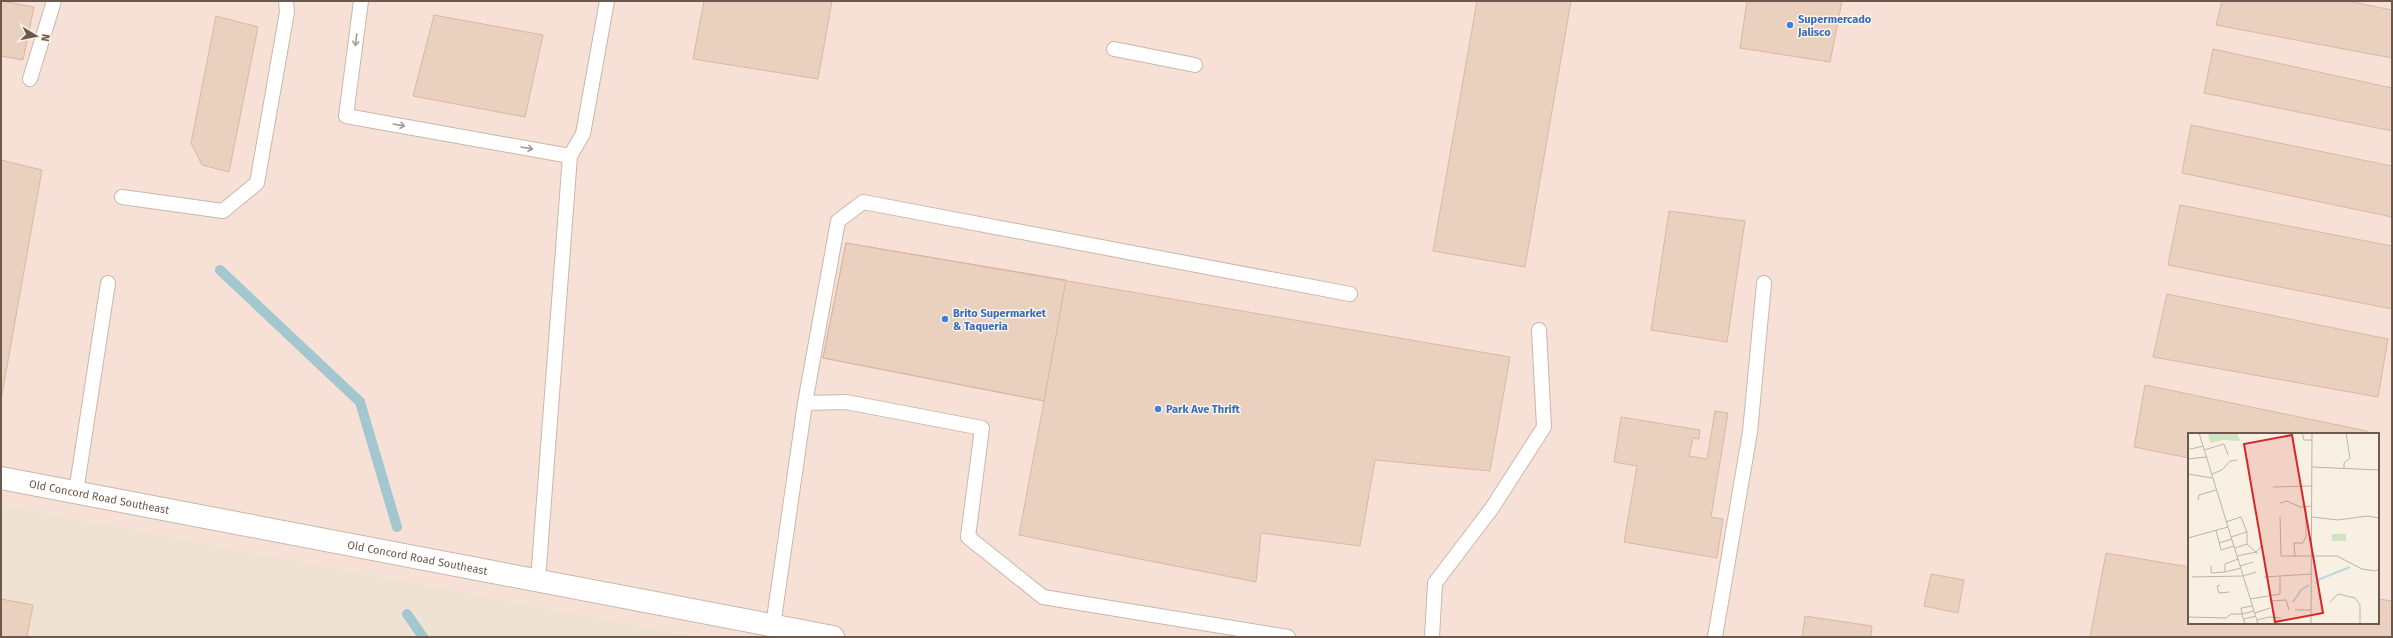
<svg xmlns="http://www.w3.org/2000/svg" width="2393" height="638" font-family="'Fira Sans',sans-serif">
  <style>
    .residential { fill: #efe2d2 }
    .commercial { fill: #f7e1d7; fill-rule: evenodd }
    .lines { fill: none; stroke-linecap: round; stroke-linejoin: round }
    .stream { stroke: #a2c7cf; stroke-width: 10 }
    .building { fill: #ead0be; stroke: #dab7a1 }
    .lane-casing { stroke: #c7b8ab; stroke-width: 16 }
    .street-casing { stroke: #c7b8ab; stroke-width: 24 }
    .lane { stroke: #fff; stroke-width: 14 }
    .street { stroke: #fff; stroke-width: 22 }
    .oneway { stroke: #a79b94 }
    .shop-dot { fill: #3f7fe0; stroke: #fcf4e8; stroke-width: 1.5 }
    .labels { text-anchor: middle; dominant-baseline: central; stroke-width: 3; stroke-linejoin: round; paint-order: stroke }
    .shop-label { font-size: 11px; font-weight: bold; fill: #366cbe; stroke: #fcf4e8; text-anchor: start }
    .street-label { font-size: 11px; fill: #6c584c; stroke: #fcf4e8 }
    .inset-river { fill: none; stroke: #bad9df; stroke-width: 2 }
    .inset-road { fill: none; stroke: #c0b3a6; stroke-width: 1 }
    .view { fill: #d62828; fill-opacity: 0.15; stroke: #d62828; stroke-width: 2 }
    .inset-edge { fill: none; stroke: #6c584c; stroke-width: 2 }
  </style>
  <rect width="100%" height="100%" fill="#f8f0e2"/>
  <path class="residential" d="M1,504L701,637H1Z"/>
  <path class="commercial" d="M1,1H2392V637H701L1,504ZM2189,434H2378V623H2189Z"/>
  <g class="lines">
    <path class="stream" d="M220,270L360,402L397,527
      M407,614L423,637"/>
  </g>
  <path class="building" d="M1,1L34,7L23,60L1,56Z
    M704,1H832L818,79L693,59Z
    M1477,1H1571L1525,267L1433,251Z
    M1747,1H1842L1830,62L1740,48Z
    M2222,1H2348L2392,10V58L2216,25Z
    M434,15L543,35L525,117L413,96Z
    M216,16L258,27L229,172L202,165L191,143Z
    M2213,49L2392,88V131L2204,93Z
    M2191,125L2392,166V217L2182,173Z
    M1,160L42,170L1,400Z
    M2180,205L2392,246V309L2168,265Z
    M1669,211L1745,221L1727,342L1651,330Z
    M846,243L1510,357L1490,471L1375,460L1360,546L1261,533L1256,582L1019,535L1044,401L823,358Z
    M846,243L1066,280L1044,401L823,358Z
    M2167,294L2388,339L2378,397L2153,357Z
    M2145,385L2367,431V434H2189V458L2134,447Z
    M1715,411L1728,413L1711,517L1723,519L1717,558L1624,542L1637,466L1614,462L1621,417L1700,430L1699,439L1693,438L1689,456L1707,459Z
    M2106,553L2189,567V623H2378V599L2392,601V637H2090Z
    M1931,574L1964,580L1958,613L1924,606Z
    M1,599L33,605L27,637H1Z
    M1805,616L1872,626L1871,637H1802Z"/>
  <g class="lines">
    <g class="lane-casing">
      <path id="lane" d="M361,1L346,116L570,156
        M1114,49L1195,65
        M30,79L54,1
        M122,197L223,211L257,183L287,12L286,1
        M805,403L846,402L982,428L968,537L1043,597L1288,637
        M76,492L108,283
        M538,580L570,156L583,134L607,1
        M773,626L805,403L838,221L863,202L1350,294
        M1432,637L1435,583L1492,508L1544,427L1539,330
        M1715,637L1750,432L1764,283"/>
    </g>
    <g class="street-casing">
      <g id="street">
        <path id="s1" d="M1,478L833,637"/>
      </g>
    </g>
    <use href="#lane" class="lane"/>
    <use href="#street" class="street"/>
  </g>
  <defs><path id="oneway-shaft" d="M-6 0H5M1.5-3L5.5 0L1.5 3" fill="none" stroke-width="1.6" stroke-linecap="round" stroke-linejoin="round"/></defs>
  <g class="oneway">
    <use href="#oneway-shaft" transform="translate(356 40) rotate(97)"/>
    <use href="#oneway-shaft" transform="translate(399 125) rotate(10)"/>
    <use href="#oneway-shaft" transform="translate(527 148) rotate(10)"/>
  </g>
  <g class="shop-dot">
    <circle cx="1790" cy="25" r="4"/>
    <circle cx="945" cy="319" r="4"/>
    <circle cx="1158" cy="409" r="4"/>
  </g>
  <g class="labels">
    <g class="shop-label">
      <text x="1798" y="19">Supermercado<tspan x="1798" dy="13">Jalisco</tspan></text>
      <text x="953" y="313">Brito Supermarket<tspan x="953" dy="13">&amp; Taqueria</tspan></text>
      <text x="1166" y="409">Park Ave Thrift</text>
    </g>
    <g class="street-label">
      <text stroke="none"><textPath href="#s1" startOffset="100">Old Concord Road Southeast</textPath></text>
      <text stroke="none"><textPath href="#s1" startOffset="424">Old Concord Road Southeast</textPath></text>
    </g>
  </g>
  <g transform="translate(2188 433)">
    <rect width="191" height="191" fill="#f8f0e2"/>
    <path d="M20,0H49L52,8L35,7L22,10ZM144,101H158V108H144Z" fill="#d0e3c3"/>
    <path class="inset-river" d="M128,150L132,146L162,134M105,169L113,157L121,152"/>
    <path class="inset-road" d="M11,0L70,191M114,0L116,7H124M0,14L3,16L15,13M16,17L36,11L40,22M0,26L18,24M124,34L191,37M156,36V30L162,25L158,0M0,41L24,45M24,41L34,37L42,28L49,27M85,54L124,53M10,67L11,62L28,57M92,70L99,68L112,74L124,73M92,84L93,123H149L174,136L187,138L191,136M124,84L150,87L179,83L191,85M38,89L53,84L59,99L43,104M28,97L33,117L46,113M0,105L40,94M31,110L44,106M59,111L70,121M47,115L59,111V99M49,123L68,119L73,114M107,124L106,110H115L118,103V74M50,126L37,131V139L53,135M23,133V140L37,139M52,133L65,129M4,144L55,143L68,139M76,144L124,141M32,152L29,153L31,160L41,159M62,166L92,161V144M82,168L98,167L101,177M142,169L150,161L167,165L172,172V191M64,173L53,175L54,181L66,178M107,177H123M67,180L82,175M0,184L38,185L43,181H54L57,191M56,186L68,183M69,187L81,184L93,185M123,191L124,0"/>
    <path class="view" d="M104,2L135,180L87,189L56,11Z"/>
    <rect width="191" height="191" class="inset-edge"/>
  </g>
  <rect width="2393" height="638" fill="none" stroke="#6c584c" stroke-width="4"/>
  <g transform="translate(36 36) rotate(100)" stroke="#fcf4e8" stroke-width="3" paint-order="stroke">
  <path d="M0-3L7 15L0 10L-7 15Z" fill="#6c584c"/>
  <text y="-6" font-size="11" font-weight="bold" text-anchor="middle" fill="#6c584c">N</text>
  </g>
</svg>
